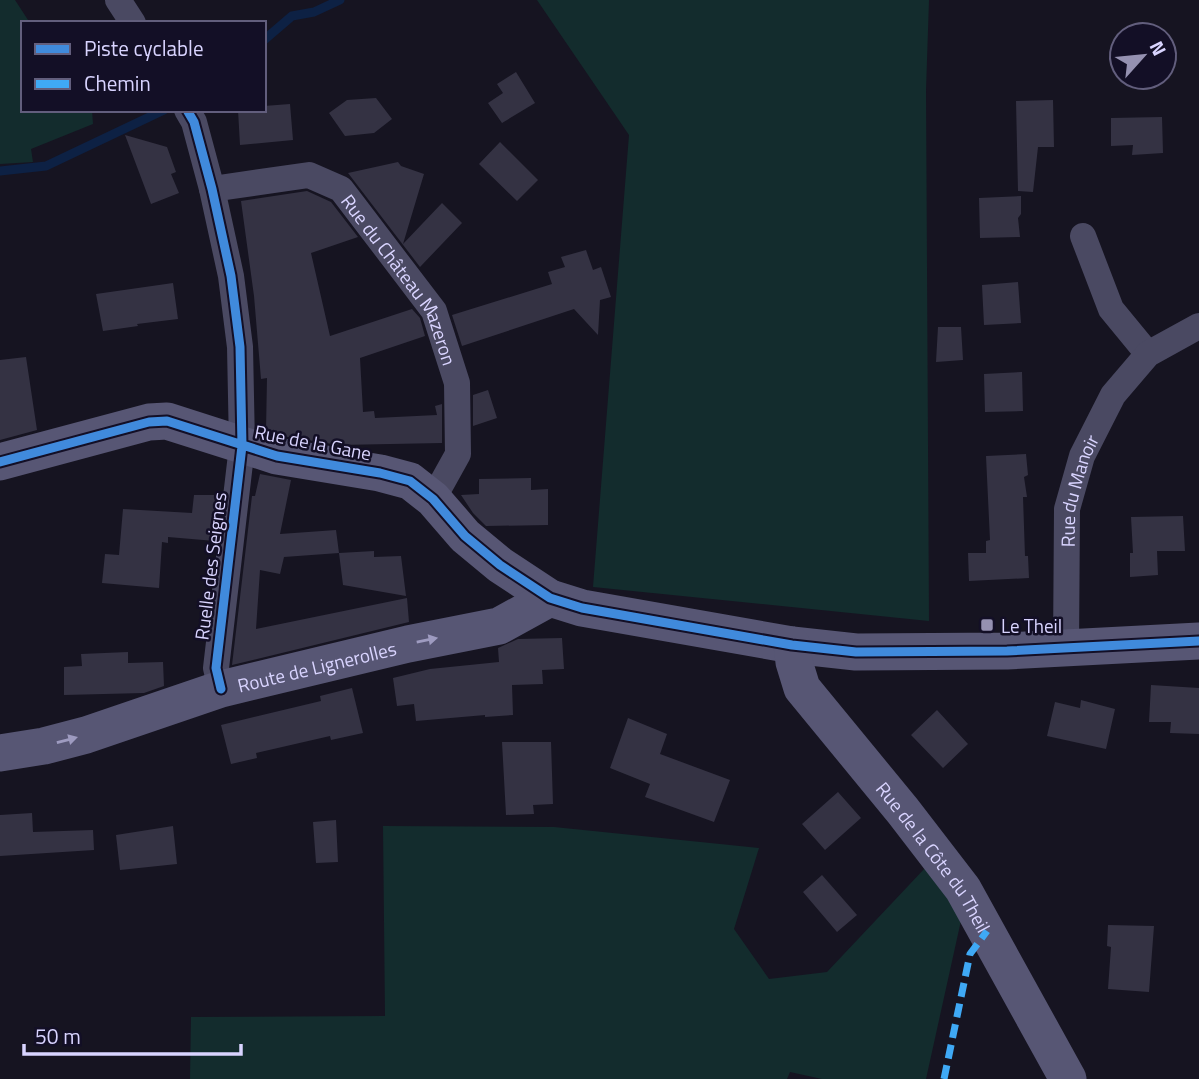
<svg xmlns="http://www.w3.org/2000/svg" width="1199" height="1079" font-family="'Titillium Web',sans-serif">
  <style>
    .green { fill: #132c2d }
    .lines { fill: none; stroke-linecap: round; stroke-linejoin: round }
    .stream { stroke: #0d2144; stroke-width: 9 }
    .building { fill: #343243 }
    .street { stroke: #4a4962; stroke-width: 26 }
    .secondary { stroke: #575674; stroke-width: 37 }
    .quiet { stroke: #3fa9f5; stroke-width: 7; stroke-dasharray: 14 7; stroke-linecap: butt }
    .cycleway-casing { stroke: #130f26; stroke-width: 13 }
    .cycleway { stroke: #408adc; stroke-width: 9 }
    .oneway { fill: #9e9bc0 }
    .poi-dot { fill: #9591b1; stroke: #130f26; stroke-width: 2.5 }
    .labels { text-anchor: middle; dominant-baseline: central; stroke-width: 5; stroke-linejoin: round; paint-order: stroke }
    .street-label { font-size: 19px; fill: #d9d4ff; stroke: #130f26 }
    .poi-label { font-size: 19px; fill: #d9d4ff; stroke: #130f26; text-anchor: start }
  </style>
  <rect width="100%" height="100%" fill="#161421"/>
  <path class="green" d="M0,0H15L30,23H23V110H92L93,124L31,149L33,162L0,164Z
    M537,0H929L926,90L929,621L593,587L629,135Z
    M383,826L554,827L759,848L734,929L769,979L827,972L926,867L962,916L926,1079H822L790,1072L787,1079H190L191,1017L385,1016Z"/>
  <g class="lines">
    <path class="stream" d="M264,40L292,16L314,12L340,0
      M0,171L46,166L164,110"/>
  </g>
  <path class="building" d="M516,72L535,103L502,123L488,103L503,93L497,84Z
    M376,98L392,119L374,133L345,136L329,113L347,100Z
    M1053,100L1054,147H1038L1033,192L1018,191L1016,101Z
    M290,104L293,140L240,145L238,110H264V106Z
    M1162,117L1163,153L1132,155L1133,145L1111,146V118Z
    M125,135L167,147L176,172L171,174L179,193L151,204Z
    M500,142L538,180L517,201L479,164Z
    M398,162L401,166L424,174L403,244L442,203L462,223L420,267L348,173Z
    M307,191L331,202L358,237L311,253L330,336L412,309L420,318L425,336L360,358L363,412L374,411L375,418L437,415L435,406L442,404V443L339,445L282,436L266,431L267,378L261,379L254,296L241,201Z
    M1021,196V214L1018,218L1020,237L980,238L979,198Z
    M586,250L593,270L601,267L611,297L600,300L598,335L574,309L462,346L452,315L552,284L548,272L565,267L561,257Z
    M1018,282L1021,323L984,325L982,285Z
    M173,283L178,319L137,324L138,326L103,331L96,294Z
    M938,327H961L963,360L936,362Z
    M26,357L37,430L0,440V360Z
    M1022,372L1023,411L985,412L984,374Z
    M488,390L497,418L473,426V395Z
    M1026,454L1028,475L1024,477L1027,497H1023L1025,556H1028L1029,578L969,581L968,553H986V541L990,540L986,456Z
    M260,474L291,480L280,534L336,530L339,553L284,557L280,574L260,570L256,629L407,598L409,622L232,665L252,496H255Z
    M531,478V490L548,489V525L486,526L473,513L461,495L479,494V479Z
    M194,495H220L215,541L168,537V543L162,542L159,588L102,583L105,554L119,555L123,509L192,513Z
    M1183,516L1185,551H1157L1158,575L1130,577V553H1133L1131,517Z
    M374,551V557L401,556L406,596L343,585L339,553Z
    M562,638L564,669L542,670L543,684L512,685L513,715L485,717V715L416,721L414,704L397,706L393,678L430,669L499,662L498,648L518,639Z
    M128,652V663L163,662L164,686L144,693L64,695V667L82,666L81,654Z
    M1151,685L1199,688V734L1170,733L1171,722H1149Z
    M352,688L363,733L331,740L330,736L256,753L257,758L231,764L221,725L321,701L320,696Z
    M1081,700L1115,709L1106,749L1047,736L1055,702L1080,708Z
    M937,710L968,744L943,768L911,735Z
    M628,718L667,734L660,754L730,780L714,822L645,797L650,784L610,768Z
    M502,742H551L553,804L533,805L534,814L506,815Z
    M838,792L861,818L825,850L802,824Z
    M32,813L33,832L93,830L94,850L0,856V815Z
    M336,820L338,862L316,863L313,822Z
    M173,826L177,864L120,870L116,835Z
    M822,875L857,915L837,932L803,892Z
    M1108,925L1154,926L1149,992L1108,989L1111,947L1107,946Z"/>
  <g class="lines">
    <g class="street">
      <path d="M118,0L133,23"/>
      <path d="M187,110L194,122L212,189L231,276L240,347L242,446L216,668L221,689"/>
      <path id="s1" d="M212,189L309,175L341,189L434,311L457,383L458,454L433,499"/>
      <path d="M1083,236L1111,309L1148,354"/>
      <path id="s2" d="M1066,648L1067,509L1082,456L1113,395L1148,354L1199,326"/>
    </g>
    <g class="secondary">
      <path d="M0,462L149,422L167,421L277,456L380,473L410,481L433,499L465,536L500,565L550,598L582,608L792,645L856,652L1007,651L1199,641"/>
      <path id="s3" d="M792,645L794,662L802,688L903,811L963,889L1068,1079"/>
      <path id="s4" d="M0,753L44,746L86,735L221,689L408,644L499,626L550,598"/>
    </g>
    <path class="quiet" d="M944,1079L970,954L987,931"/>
    <g class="cycleway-casing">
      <path id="cycleway" d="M187,110L194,122L212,189L231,276L240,347L242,446L216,668L221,689
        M0,462L149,422L167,421L277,456L380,473L410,481L433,499L465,536L500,565L550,598L582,608L792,645L856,652L1007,651L1199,641"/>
    </g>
    <use href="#cycleway" class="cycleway"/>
  </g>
  <defs><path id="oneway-solid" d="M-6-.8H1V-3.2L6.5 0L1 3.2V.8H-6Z" transform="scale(1.75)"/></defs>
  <g class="oneway">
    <use href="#oneway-solid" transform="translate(427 640) rotate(-11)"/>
    <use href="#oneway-solid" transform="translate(67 740) rotate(-15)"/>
  </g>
  <rect class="poi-dot" x="980" y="618" width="14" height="14" rx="3.5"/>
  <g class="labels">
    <g class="street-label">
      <text stroke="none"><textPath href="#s1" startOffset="242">Rue du Château Mazeron</textPath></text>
      <text transform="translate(313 442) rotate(11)">Rue de la Gane</text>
      <text stroke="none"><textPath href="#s2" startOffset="159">Rue du Manoir</textPath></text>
      <text transform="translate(210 566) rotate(-83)">Ruelle des Seignes</text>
      <text stroke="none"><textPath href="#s4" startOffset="329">Route de Lignerolles</textPath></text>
      <text stroke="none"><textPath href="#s3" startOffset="259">Rue de la Côte du Theil</textPath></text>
    </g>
    <g class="poi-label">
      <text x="1001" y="625">Le Theil</text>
    </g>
  </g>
  <rect x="21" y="21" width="245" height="91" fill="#130f26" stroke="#625e7d" stroke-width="2"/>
  <rect x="35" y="44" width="35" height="10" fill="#408adc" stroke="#625e7d" stroke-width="2"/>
  <text x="84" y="56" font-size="21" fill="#d9d4ff">Piste cyclable</text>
  <rect x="35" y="79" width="35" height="10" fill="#3fa9f5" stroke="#625e7d" stroke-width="2"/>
  <text x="84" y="91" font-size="21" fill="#d9d4ff">Chemin</text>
  <g transform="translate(1143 56) rotate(63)"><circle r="33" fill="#130f26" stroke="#625e7d" stroke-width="2"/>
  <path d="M0-5L12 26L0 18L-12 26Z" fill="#9591b1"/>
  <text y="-10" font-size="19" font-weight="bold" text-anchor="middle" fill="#d9d4ff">N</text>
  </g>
  <path d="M24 1044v10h217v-10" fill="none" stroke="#d9d4ff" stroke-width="3.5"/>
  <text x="35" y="1044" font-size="21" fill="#d9d4ff" stroke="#130f26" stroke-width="5" paint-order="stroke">50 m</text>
</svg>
